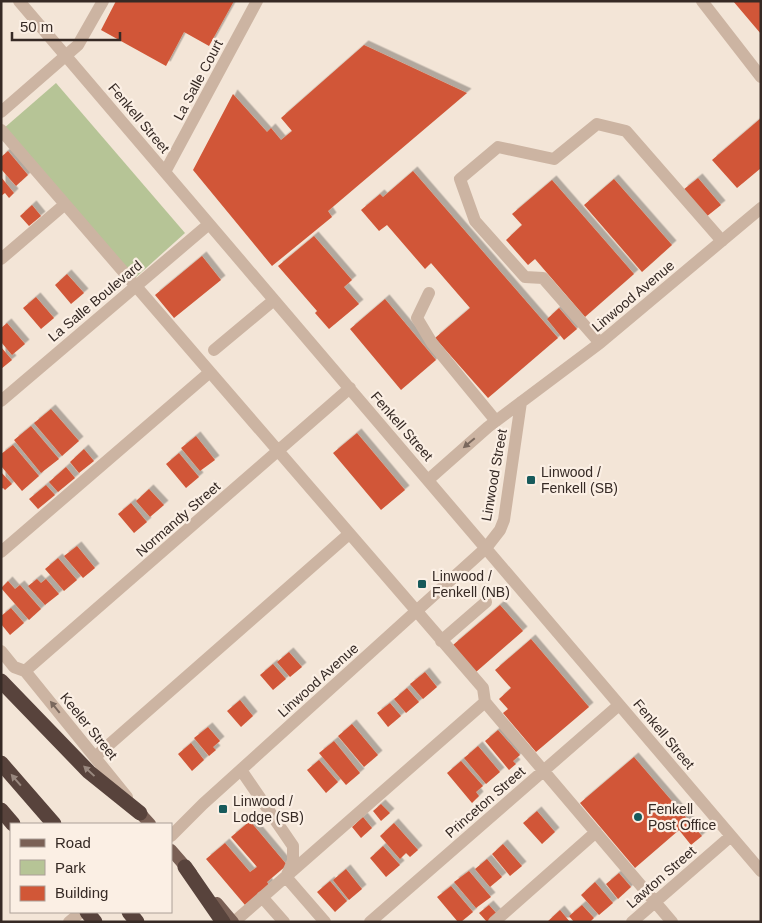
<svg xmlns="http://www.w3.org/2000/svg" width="762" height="923" font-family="Arial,sans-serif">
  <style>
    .green { fill: #b6c496 }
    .building { fill: #d15737; filter: url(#shadow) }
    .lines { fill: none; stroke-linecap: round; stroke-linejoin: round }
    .minor { stroke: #ccb4a2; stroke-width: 12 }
    .major { stroke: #7a6055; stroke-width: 12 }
    .highway { stroke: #58433c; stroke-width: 15 }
    .oneway { fill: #7a685d }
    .oneway2 { fill: #99887f }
    .poi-dot { fill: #175a5b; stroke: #fbefe4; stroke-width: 2 }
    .labels { text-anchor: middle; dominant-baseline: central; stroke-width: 4.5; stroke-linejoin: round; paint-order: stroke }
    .street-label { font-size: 14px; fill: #362a25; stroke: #fbefe4 }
    .poi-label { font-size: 14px; fill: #362a25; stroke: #fbefe4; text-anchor: start }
  </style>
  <defs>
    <filter id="shadow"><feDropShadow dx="4.5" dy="-4.5" stdDeviation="0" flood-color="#0004"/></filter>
  </defs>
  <rect width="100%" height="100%" fill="#f3e5d7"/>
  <path class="green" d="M56,83L185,233L135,278L3,129Z"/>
  <path class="building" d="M116,1H234L209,46L184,32L166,66L101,30Z
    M733,1H761V34Z
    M364,45L467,93L328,211L332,217L272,266L193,170L233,94L267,132L271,128L281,140L292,131L281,118Z
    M761,118V168L737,188L712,160Z
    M8,151L28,175L16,186L1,169V157Z
    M413,171L558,338L488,398L435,338L470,308L431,263L425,269L387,225L379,231L361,210L380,194L383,197Z
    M1,177L14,193L9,198L5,193L1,196Z
    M698,178L721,205L706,217L683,190Z
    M614,179L672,245L642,272L584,205Z
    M552,180L634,274L585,317L535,259L528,265L506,240L522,225L512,214Z
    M32,205L41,216L29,226L20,216Z
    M314,236L352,280L344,287L359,304L329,329L315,313L317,311L278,266Z
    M202,256L221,280L174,318L155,295Z
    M67,274L84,293L71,304L55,285Z
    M36,297L54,318L41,329L23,308Z
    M385,299L436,360L401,390L350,329Z
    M559,308L577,329L564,340L547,319Z
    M7,323L25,344L12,355L1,342V328Z
    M1,347L12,360L1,369Z
    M51,409L79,441L62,456L34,423Z
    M31,426L59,459L41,473L14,440Z
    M357,433L405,490L381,510L333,453Z
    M196,436L215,460L200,471L181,448Z
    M13,445L39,476L22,491L1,466V454Z
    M84,449L94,461L79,473L70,462Z
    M179,453L199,477L186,488L166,464Z
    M66,467L75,478L58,492L49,482Z
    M1,472L12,484L5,490L3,488L1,489Z
    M46,485L55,495L38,509L29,499Z
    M149,489L164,505L150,517L136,501Z
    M131,503L147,522L134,533L118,514Z
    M77,546L95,568L83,578L64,556Z
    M58,558L77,580L64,591L45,569Z
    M37,579L41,583L46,579L59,594L45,605L28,586Z
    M8,581L15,589L20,585L41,609L29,620L1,588Z
    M500,605L523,631L476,672L453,645Z
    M11,608L24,623L10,635L1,624V616Z
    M531,639L589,707L536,752L503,713L508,709L499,699L511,688L495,670Z
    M289,652L302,667L290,677L277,662Z
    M273,664L286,679L273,690L260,675Z
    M425,672L437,687L423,699L410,684Z
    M407,688L419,702L406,713L394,699Z
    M240,700L253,716L241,727L227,711Z
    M390,703L401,716L388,727L377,713Z
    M352,724L378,755L364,767L338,736Z
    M208,727L220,741L213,747L216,750L209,756L194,738Z
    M498,730L520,755L513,761L516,764L509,770L485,741Z
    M334,741L360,773L346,785L319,753Z
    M191,743L204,760L192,771L178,754Z
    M478,746L500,772L486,784L464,758Z
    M634,757L702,836L691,845L679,830L635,868L580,803Z
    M319,760L338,782L326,793L307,770Z
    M461,761L483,786L476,792L479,796L472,803L447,773Z
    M381,804L390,813L381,821L373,811Z
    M537,811L555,832L542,844L523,823Z
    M363,817L372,828L361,838L352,827Z
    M250,821L287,865L267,882L269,885L245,905L206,859L225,843L250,872L257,867L231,837Z
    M394,823L418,850L410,857L406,853L400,859L380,836Z
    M503,844L522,866L510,876L492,854Z
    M383,846L400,865L386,877L370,858Z
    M487,859L502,877L490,887L475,869Z
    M346,869L362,889L349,900L333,880Z
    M469,871L491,897L476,908L454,882Z
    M619,873L631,887L618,899L606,884Z
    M330,881L347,901L335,912L317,892Z
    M595,882L613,903L599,915L581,895Z
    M451,886L473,912L461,922H458L437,897Z
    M489,905L497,914L487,922L479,913Z
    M582,905L594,918L590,922H574L569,916Z
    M560,910L570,922H547Z"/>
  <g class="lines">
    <path class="minor" d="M19,1L761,871
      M702,1L761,77
      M1,112L78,45L103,1
      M1,130L483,688L485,702L672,922
      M165,172L257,1
      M1,259L64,205
      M429,293L417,318L432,343L496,421
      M600,343L543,278L525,277L475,221L460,179L498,147L554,159L597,124L626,131L722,241
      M214,350L274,300
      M1,401L209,224
      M428,480L488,427L600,343L761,208
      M1,552L210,372
      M441,641L486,602
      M1,651L14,667L25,671L127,797
      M25,671L350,388
      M95,757L349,534
      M241,770L293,846V861L286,877L325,922
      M171,836L203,804L486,548L500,530L504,520L521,402
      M262,897L284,922
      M69,922L81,912
      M234,922L485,702
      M370,922L619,705
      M494,922L596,832
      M632,922L731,836"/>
    <path class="major" d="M140,813L150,824
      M171,850L191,873
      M217,903L233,922"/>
    <path class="highway" d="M1,681L89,772L140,813
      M1,763L54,824
      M1,810L13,824
      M185,867L223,922
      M87,912L95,922
      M129,912L137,922"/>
  </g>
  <defs><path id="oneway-solid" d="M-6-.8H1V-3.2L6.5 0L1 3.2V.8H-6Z" transform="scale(1.25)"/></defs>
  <g class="oneway">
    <use href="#oneway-solid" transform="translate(469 443) rotate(140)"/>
    <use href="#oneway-solid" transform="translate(55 707) rotate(-129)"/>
  </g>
  <g class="oneway2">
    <use href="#oneway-solid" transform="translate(89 771) rotate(-137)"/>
    <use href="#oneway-solid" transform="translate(16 780) rotate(-131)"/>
  </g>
  <g class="poi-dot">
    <rect x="526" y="475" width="10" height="10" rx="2.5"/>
    <rect x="417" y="579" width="10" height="10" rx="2.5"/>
    <rect x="218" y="804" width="10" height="10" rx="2.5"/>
    <circle cx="638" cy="817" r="5"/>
  </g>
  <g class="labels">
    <g class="street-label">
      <text transform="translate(198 80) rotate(-62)">La Salle Court</text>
      <text transform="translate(139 118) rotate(50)">Fenkell Street</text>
      <text transform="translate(633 296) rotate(-40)">Linwood Avenue</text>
      <text transform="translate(95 301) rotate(-40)">La Salle Boulevard</text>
      <text transform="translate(402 426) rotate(49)">Fenkell Street</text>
      <text transform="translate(494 475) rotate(-80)">Linwood Street</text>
      <text transform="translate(178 519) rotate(-41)">Normandy Street</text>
      <text transform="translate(318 680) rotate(-42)">Linwood Avenue</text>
      <text transform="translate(89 726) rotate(51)">Keeler Street</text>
      <text transform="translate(664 734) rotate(50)">Fenkell Street</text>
      <text transform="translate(485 802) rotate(-41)">Princeton Street</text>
      <text transform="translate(661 877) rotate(-41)">Lawton Street</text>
    </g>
    <g class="poi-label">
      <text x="541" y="472">Linwood /<tspan x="541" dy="16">Fenkell (SB)</tspan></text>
      <text x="432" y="576">Linwood /<tspan x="432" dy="16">Fenkell (NB)</tspan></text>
      <text x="233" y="801">Linwood /<tspan x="233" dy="16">Lodge (SB)</tspan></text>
      <text x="648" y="809">Fenkell<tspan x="648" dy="16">Post Office</tspan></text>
    </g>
  </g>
  <rect width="762" height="923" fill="none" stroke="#362a25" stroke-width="5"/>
  <rect x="10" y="823" width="162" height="90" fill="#fbefe4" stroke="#aca098"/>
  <rect x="20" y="839" width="25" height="8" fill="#7a6055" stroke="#aca098"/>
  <text x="55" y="848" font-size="15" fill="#362a25">Road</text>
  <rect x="20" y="860" width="25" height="15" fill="#b6c496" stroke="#aca098"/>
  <text x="55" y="873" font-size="15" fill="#362a25">Park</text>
  <rect x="20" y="886" width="25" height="15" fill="#d15737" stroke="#aca098"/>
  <text x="55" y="898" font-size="15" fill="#362a25">Building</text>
  <path d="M12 32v8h108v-8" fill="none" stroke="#362a25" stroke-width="2.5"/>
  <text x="20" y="32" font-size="15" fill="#362a25" stroke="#fbefe4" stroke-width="4" paint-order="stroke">50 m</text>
</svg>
